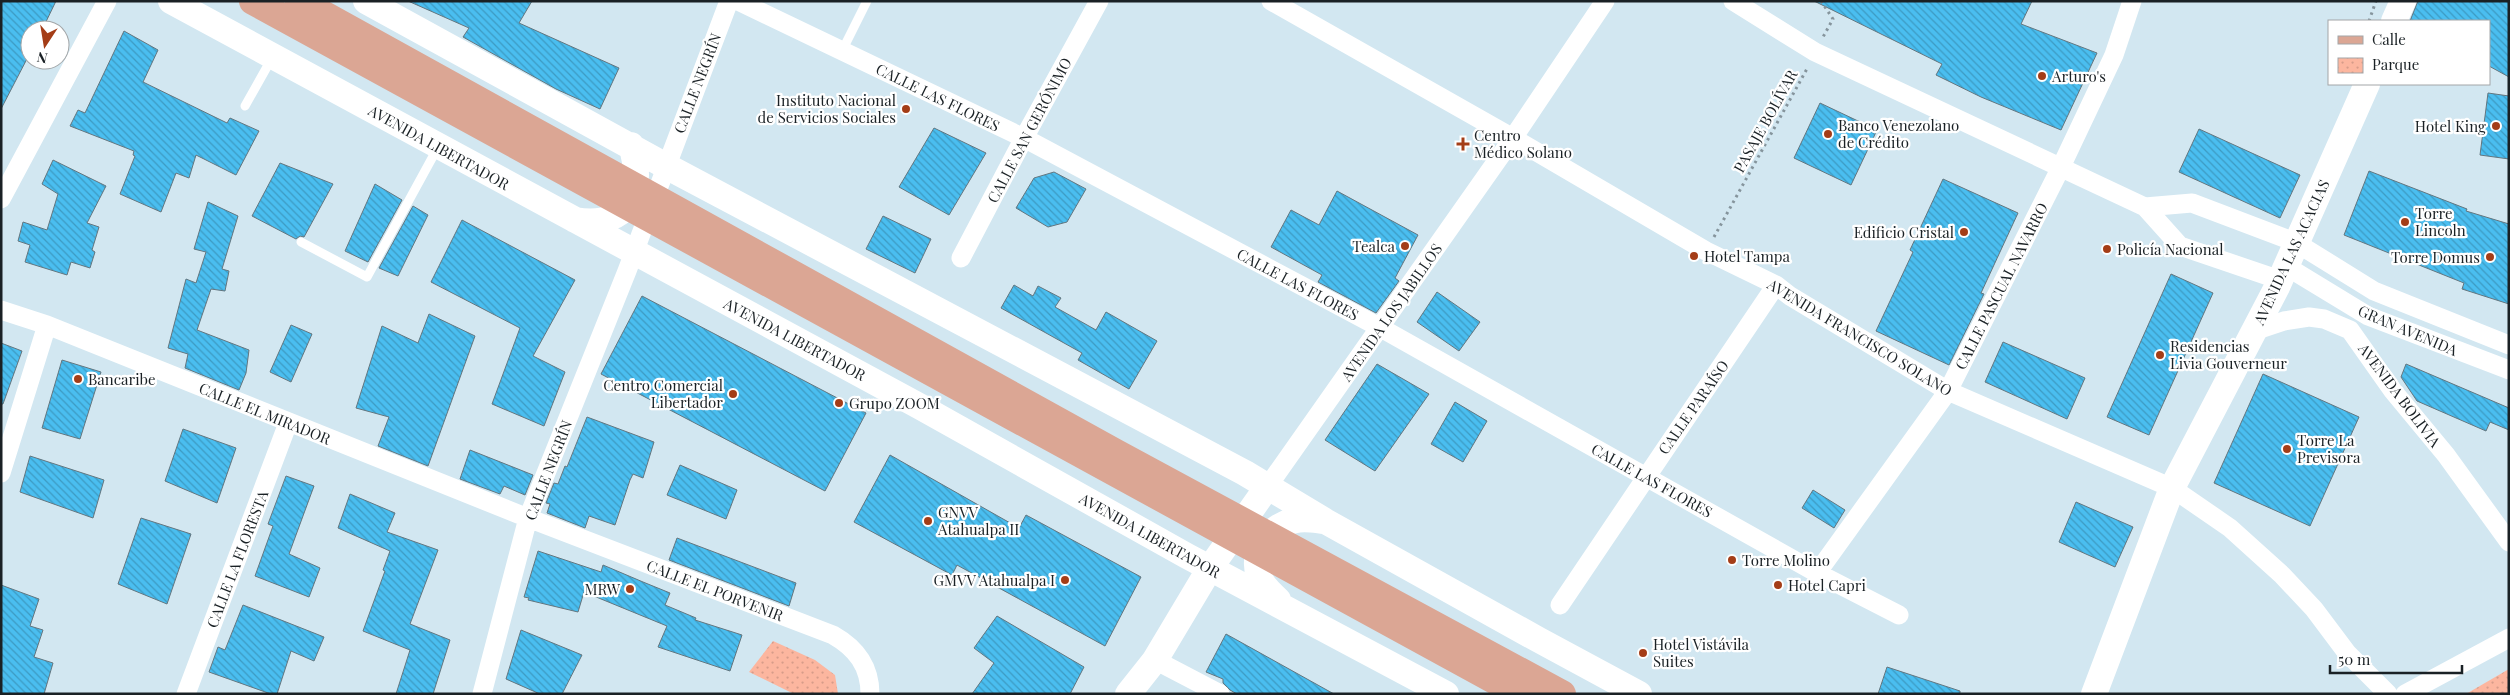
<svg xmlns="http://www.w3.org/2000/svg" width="2510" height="695" font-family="'Playfair Display',serif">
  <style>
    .park { fill: url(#park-dots) }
    .building { fill: url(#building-back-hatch); stroke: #63767f }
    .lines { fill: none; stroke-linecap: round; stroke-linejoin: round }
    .path { stroke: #85949c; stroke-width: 3; stroke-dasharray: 2.5 4; stroke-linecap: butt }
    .lane { stroke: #fff; stroke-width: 9 }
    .street { stroke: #fff; stroke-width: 19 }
    .secondary { stroke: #fff; stroke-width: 26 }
    .primary { stroke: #dba694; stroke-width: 28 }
    .poi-dot { fill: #a43d17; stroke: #fff; stroke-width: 2 }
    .labels { text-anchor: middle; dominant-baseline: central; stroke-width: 4.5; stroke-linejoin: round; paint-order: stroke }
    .poi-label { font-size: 15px; fill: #1a2125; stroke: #fff; text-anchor: start }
    .street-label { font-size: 15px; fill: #1a2125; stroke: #fff }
  </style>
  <defs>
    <pattern id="park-dots" width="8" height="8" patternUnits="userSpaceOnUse" patternTransform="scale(1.25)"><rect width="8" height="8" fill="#fcb69f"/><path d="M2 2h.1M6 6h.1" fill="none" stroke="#d79c89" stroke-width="1.8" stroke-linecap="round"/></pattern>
    <pattern id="building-back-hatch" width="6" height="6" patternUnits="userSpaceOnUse" patternTransform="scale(1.25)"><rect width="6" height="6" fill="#4abef0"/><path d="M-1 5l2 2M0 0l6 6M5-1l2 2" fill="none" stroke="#3d9ac2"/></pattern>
  </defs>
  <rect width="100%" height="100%" fill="#d2e7f1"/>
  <path class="park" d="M773,641L815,660L835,675L838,694H794L749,672Z
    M2509,669V694H2466Z"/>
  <path class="building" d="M1,1H56L42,30H30V53L1,109Z
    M408,1H532L519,23L619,68L600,109L556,89L463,37L469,28Z
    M1814,1H2032L2021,24L2097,53L2061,130L1981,97L1936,75L1942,64Z
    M2418,1H2509V77L2489,66V21H2410Z
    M124,31L158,50L143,82L227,123L230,118L259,131L236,175L196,155L189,178L176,173L161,212L120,194L135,156L133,155L134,151L70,126L78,110L85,113Z
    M2488,93L2509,96V159L2480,155Z
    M1820,103L1877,130L1851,185L1794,158Z
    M934,128L986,153L949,215L899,187Z
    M2199,129L2300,175L2280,218L2179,172Z
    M53,160L106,186L87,223L99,227L92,250L95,252L90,268L71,262L67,275L25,262L30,245L18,241L23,222L47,230L58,194L42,184Z
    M280,163L333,184L304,237L300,236L296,239L252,216Z
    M2369,171L2467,209L2466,211L2509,224V304L2462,289L2464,283L2344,235Z
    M1054,172L1086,189L1067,222L1048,227L1016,208L1034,178Z
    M1943,179L2018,213L1981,293L1984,294L1949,365L1876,331L1913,252L1910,250Z
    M375,184L402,200L368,262L345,251Z
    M1337,191L1418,235L1395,278L1399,281L1376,313L1318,282L1322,275L1271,247L1291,210L1319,225Z
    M208,202L238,216L222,269L229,271L225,291L211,289L197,330L249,350L246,373L239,390L185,368L188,354L168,348L186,279L196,283L206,252L194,249Z
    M413,206L428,215L398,276L379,268Z
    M883,216L931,239L915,273L866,249Z
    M462,220L575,280L533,356L565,372L544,426L492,404L520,328L431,282Z
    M2171,274L2213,293L2149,435L2107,417Z
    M1014,285L1033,296L1038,286L1061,298L1055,307L1096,330L1106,312L1157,341L1129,389L1078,360L1082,353L1001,308Z
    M1437,292L1480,322L1459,351L1417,322Z
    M642,296L866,413L825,491L601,374Z
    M429,314L475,336L428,466L378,446L389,417L356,408L382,326L418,343Z
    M291,325L312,334L291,382L270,372Z
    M2003,342L2085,378L2067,419L1985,382Z
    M1,343L22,351L3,404H1Z
    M62,360L101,372L80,439L42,428Z
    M1377,364L1429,394L1375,471L1325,440Z
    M2406,364L2509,408V430L2490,422L2486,431L2417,401L2401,377Z
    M2263,374L2359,417L2310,526L2214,483Z
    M1455,402L1487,421L1463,462L1431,444Z
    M587,417L654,442L643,478L633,474L630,480L615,525L589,516L585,528L547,513L550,504L546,503L554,483L558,484L565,466L567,467Z
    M183,429L236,448L217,503L165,481Z
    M470,450L533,475L525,495L504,486L500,494L460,479Z
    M890,455L1019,528L1026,515L1141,577L1105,646L957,565L952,575L854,522Z
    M30,456L104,480L93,518L20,492Z
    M680,465L737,490L726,519L667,495Z
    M286,476L314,486L289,554L320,568L309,597L255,576L273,526L268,524Z
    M1813,490L1845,510L1834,528L1802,508Z
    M350,494L395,513L387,532L438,550L410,624L450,640L433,694H396L410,650L363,631L385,571L383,570L390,551L338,528Z
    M2076,502L2133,527L2115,567L2059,542Z
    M141,518L191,534L167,604L118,584Z
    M677,538L796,583L789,606L669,560Z
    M538,551L601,572L603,565L643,582L670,593L665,605L696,618L695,620L742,635L730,671L658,647L667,626L584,592L578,612L528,600L529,598L524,597Z
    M1,585L39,599L30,626L43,630L34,657L53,663L44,694H1Z
    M243,605L324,637L314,661L291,651L277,694H271L209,672L218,647L225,650Z
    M997,616L1084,667L1070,694H972L994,663L974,648Z
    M521,630L582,655L562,694H540L506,679Z
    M1226,634L1334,694H1237L1230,690L1223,683V679L1206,672Z
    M1887,667L1960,691V694H1878Z"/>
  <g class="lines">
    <path class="path" d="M1821,1L1833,19L1823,37
      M2369,21L2376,1
      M1714,237L1808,67"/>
    <path class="lane" d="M842,51L867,1
      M245,106L272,58
      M301,242L367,277L437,149"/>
    <path class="street" d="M738,1L1024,138L1381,328L1817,573L1899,615
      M1271,1L1513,138L1706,251L1776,285L1790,296L1948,391L2172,488L2230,528L2282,575L2314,609L2347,653L2388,694
      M1733,1L1815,52L2145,207L2180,246L2280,280
      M1,199L107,1
      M2145,207L2192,203L2295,242L2374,291L2509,345
      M961,258L1024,138L1099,1
      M2286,266L2368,316L2509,370
      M1,310L47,325L528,518L833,635C856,648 870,666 870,694
      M2254,331L2284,321L2309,317L2324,319L2350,330L2393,391L2446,455L2509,542
      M1,473L47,325
      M1268,486L1513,138L1605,1
      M1817,573L1948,391L2060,169L2114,55L2132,1
      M1560,605L1776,285
      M1155,660L1220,694
      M186,694L288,423
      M482,694L528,518L627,271L729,1
      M2405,694L2509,638"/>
    <path class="secondary" d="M171,1L919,406L1187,556L1446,694
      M366,1L666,166L1245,473L1325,521L1539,640L1639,694
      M2394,21L2403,1
      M575,220C629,229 645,191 631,145
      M1278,600C1271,593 1262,586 1259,576C1250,550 1271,524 1297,520C1305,518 1315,520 1324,521
      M1128,694L1155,660L1210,568L1268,486
      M2094,694L2172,488L2277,287L2367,84"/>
    <path class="primary" d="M253,1L1520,694
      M299,1L1116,453L1562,694"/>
  </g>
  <g class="poi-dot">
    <circle cx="2042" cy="76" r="5"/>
    <circle cx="906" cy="109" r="5"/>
    <circle cx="2496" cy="126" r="5"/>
    <circle cx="1828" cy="134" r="5"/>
    <path d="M1460.5 136.5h5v5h5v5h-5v5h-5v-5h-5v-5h5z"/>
    <circle cx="2405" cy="222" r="5"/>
    <circle cx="1964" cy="232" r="5"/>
    <circle cx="1405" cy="246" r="5"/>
    <circle cx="2107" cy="249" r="5"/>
    <circle cx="1694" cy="256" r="5"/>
    <circle cx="2490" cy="257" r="5"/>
    <circle cx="2160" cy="355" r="5"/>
    <circle cx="78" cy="379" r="5"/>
    <circle cx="733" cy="394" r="5"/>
    <circle cx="839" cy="403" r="5"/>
    <circle cx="2287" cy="449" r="5"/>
    <circle cx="928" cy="521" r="5"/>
    <circle cx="1732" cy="560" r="5"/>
    <circle cx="1065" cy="580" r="5"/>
    <circle cx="1778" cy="585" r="5"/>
    <circle cx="630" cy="589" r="5"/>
    <circle cx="1643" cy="653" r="5"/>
  </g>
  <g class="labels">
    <g class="poi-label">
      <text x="2052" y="76">Arturo's</text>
      <text x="896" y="100" text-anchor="end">Instituto Nacional<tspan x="896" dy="17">de Servicios Sociales</tspan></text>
      <text x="1838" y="125">Banco Venezolano<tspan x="1838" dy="17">de Crédito</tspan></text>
      <text x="2486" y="126" text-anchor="end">Hotel King</text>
      <text x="1474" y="135">Centro<tspan x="1474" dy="17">Médico Solano</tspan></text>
      <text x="2415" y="213">Torre<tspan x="2415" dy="17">Lincoln</tspan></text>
      <text x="1954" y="232" text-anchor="end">Edificio Cristal</text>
      <text x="1395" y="246" text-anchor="end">Tealca</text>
      <text x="2117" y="249">Policía Nacional</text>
      <text x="1704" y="256">Hotel Tampa</text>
      <text x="2480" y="257" text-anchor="end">Torre Domus</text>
      <text x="2170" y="346">Residencias<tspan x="2170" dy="17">Livia Gouverneur</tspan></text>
      <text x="88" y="379">Bancaribe</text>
      <text x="723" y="385" text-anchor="end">Centro Comercial<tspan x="723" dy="17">Libertador</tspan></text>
      <text x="849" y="403">Grupo ZOOM</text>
      <text x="2297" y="440">Torre La<tspan x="2297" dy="17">Previsora</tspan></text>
      <text x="938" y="512">GNVV<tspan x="938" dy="17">Atahualpa II</tspan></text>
      <text x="1742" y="560">Torre Molino</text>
      <text x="1055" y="580" text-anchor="end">GMVV Atahualpa I</text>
      <text x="1788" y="585">Hotel Capri</text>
      <text x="620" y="589" text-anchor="end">MRW</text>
      <text x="1653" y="644">Hotel Vistávila<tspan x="1653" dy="17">Suites</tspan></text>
    </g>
    <g class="street-label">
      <text transform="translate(697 83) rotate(-69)">CALLE NEGRÍN</text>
      <text transform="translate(938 97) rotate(26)">CALLE LAS FLORES</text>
      <text transform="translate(1765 121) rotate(-61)">PASAJE BOLÍVAR</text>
      <text transform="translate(1029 130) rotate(-62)">CALLE SAN GERÓNIMO</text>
      <text transform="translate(439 147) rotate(29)">AVENIDA LIBERTADOR</text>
      <text transform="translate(2291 252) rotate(-65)">AVENIDA LAS ACACIAS</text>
      <text transform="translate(1298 284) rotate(28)">CALLE LAS FLORES</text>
      <text transform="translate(2001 286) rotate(-63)">CALLE PASCUAL NAVARRO</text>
      <text transform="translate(1391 312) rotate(-55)">AVENIDA LOS JABILLOS</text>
      <text transform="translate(2408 330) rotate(23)">GRAN AVENIDA</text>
      <text transform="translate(1860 337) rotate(31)">AVENIDA FRANCISCO SOLANO</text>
      <text transform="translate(795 339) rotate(28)">AVENIDA LIBERTADOR</text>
      <text transform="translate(2400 395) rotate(53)">AVENIDA BOLIVIA</text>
      <text transform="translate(1693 407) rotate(-55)">CALLE PARAÍSO</text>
      <text transform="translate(265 413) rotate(22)">CALLE EL MIRADOR</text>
      <text transform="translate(548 470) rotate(-69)">CALLE NEGRÍN</text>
      <text transform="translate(1652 480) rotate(29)">CALLE LAS FLORES</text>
      <text transform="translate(1150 535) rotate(29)">AVENIDA LIBERTADOR</text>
      <text transform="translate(237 559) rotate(-69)">CALLE LA FLORESTA</text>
      <text transform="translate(715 590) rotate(21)">CALLE EL PORVENIR</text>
    </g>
  </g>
  <rect width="2510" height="695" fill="none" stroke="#1a2125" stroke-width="5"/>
  <rect x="2328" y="20" width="162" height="65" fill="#ffffff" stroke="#a3a6a8"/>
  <rect x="2338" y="36" width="25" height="8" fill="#dba694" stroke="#a3a6a8"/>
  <text x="2372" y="45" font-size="15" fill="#1a2125">Calle</text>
  <rect x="2338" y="58" width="25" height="15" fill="url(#park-dots)" stroke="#a3a6a8"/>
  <text x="2372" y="70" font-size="15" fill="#1a2125">Parque</text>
  <g transform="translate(45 45) rotate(192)"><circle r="24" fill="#ffffff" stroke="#a3a6a8"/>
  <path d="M0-4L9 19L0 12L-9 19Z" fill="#a43d17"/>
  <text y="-8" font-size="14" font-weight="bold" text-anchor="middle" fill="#1a2125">N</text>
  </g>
  <path d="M2330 665v8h132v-8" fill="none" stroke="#1a2125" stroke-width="2.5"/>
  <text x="2338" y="665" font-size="15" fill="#1a2125" stroke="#ffffff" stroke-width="4" paint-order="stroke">50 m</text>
</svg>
